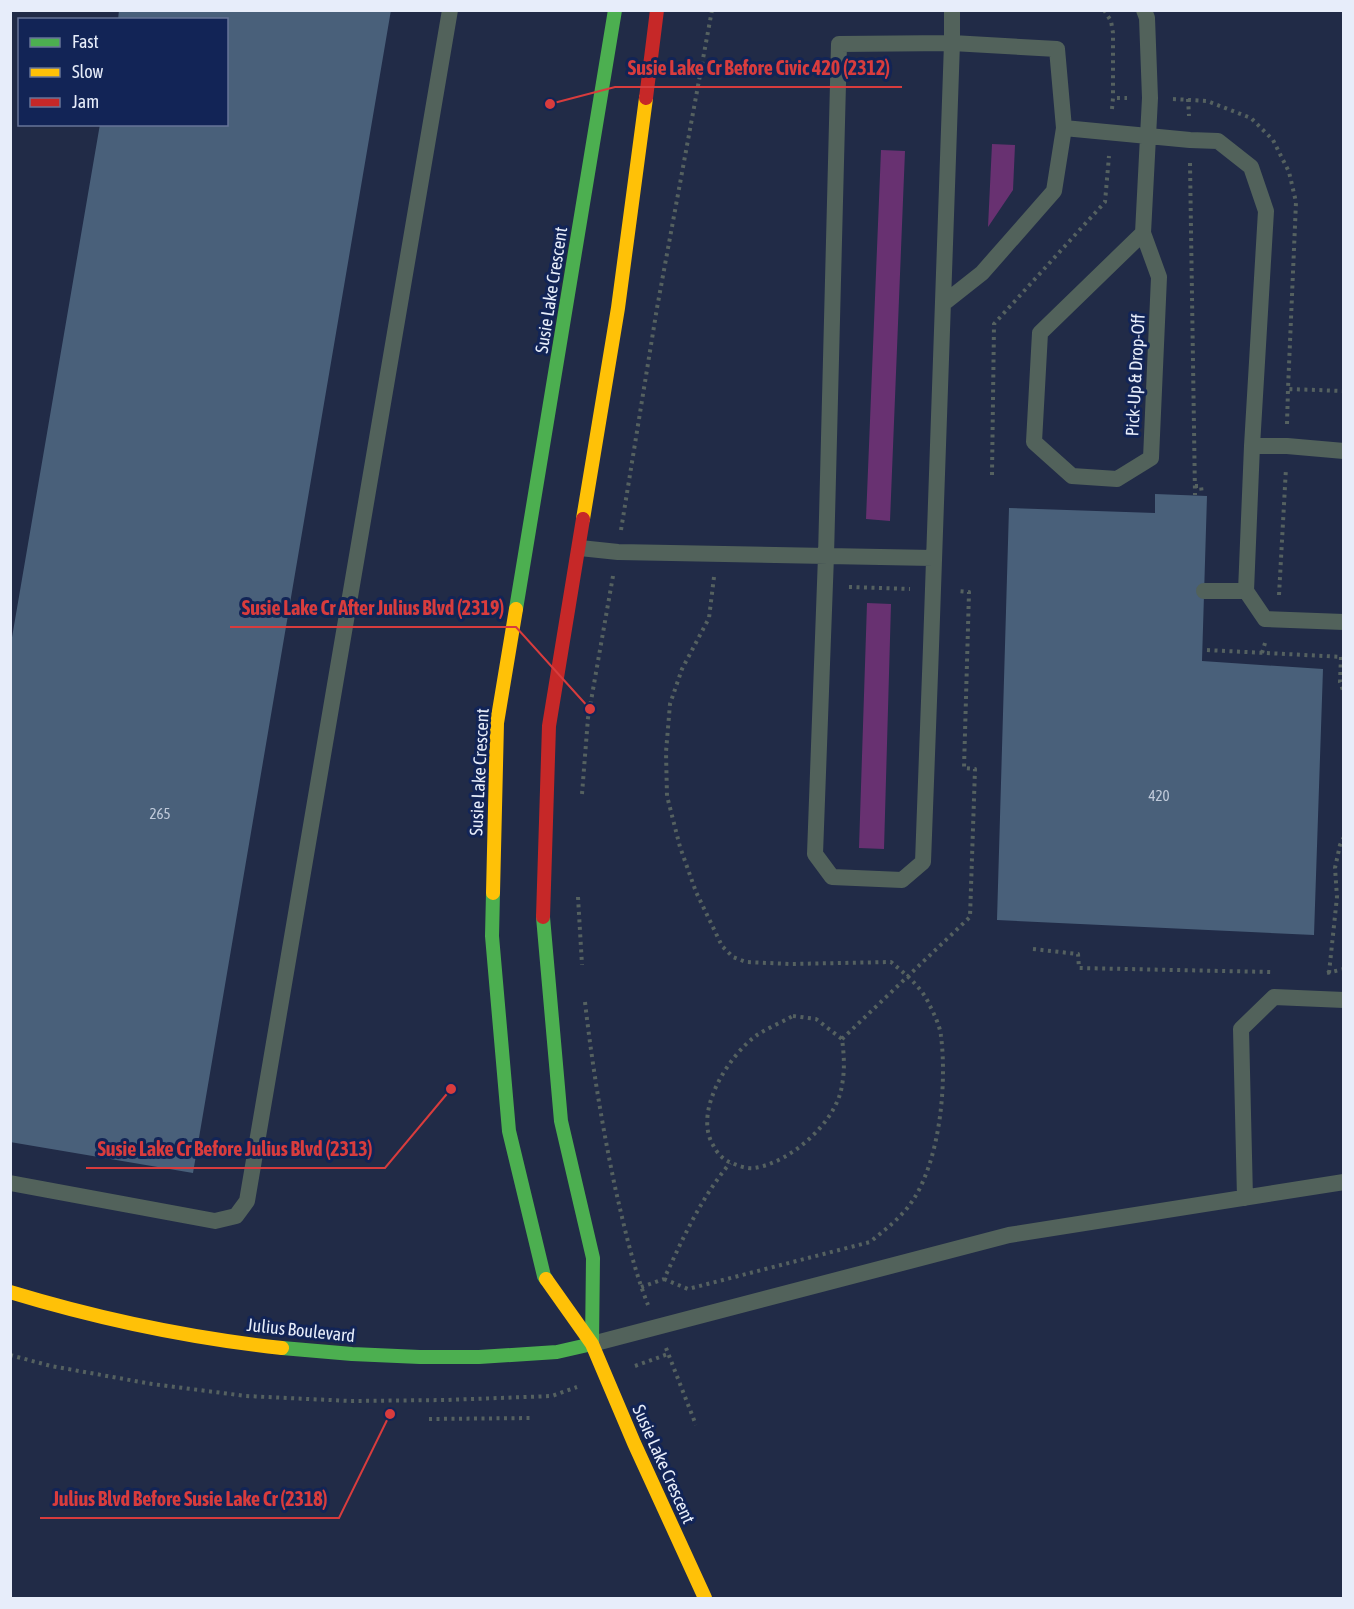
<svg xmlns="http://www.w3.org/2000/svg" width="1354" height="1609" font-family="'Asap Condensed',sans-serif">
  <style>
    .green { fill: #683171 }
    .building { fill: #49607a }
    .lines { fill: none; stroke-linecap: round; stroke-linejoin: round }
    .path { stroke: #556160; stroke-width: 4; stroke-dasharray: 3 4.5; stroke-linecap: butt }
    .lane { stroke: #52625b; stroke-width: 16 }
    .fast { stroke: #4caf50; stroke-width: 14 }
    .slow { stroke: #ffc107; stroke-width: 14 }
    .jam { stroke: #c62828; stroke-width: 14 }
    .labels { text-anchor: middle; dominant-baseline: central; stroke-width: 6; stroke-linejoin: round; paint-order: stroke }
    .number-label { font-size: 15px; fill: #c0cada }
    .street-label { font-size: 18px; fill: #e7edfa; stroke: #122456 }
    .leader { fill: none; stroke: #d83c3d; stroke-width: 2 }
    .callout-dot { fill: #d83c3d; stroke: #122456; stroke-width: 2 }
    .callout-label { font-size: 20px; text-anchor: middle; font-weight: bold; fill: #d83c3d; stroke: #122456; stroke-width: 6; stroke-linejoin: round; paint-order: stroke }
  </style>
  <rect width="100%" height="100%" fill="#212b47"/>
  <path class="green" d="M992,144L1015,145L1013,190L988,227Z
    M881,150L905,151L890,521L866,519Z
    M867,603L891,604L884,849L859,848Z"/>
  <path class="building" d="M119,10H391L193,1173L10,1142V649L100,124H226V20H118Z
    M1155,494L1207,496L1202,661L1323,669L1314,935L997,920L1009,508L1155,513Z"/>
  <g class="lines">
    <path class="path" d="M1104,10L1111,21L1113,33V97
      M1173,99L1207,101L1251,118L1273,140L1289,172L1296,202L1288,389L1344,391
      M1188,99L1189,116
      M1112,109L1113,98H1127
      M1190,163L1195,495
      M1287,424L1288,389
      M992,475L994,324L1105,202L1109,156
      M1195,486H1201L1202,495
      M621,530L657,308L712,10
      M849,587L910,589
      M1279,595L1286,468
      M1207,650L1344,657
      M1262,653L1265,643
      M1341,657L1340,682L1344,693
      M582,794L588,718L613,576
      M578,897L582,965
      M1033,949L1078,954L1079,968L1271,972
      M1327,973L1344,969
      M1329,973L1337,897L1335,868L1340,845L1344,837
      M585,1002C592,1064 602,1125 615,1187C624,1226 633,1267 648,1305
      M793,1016L816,1019L842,1039C844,1054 845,1070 842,1085C837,1122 790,1163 754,1168C748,1169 738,1166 732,1163C723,1160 717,1153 713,1145C693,1111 729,1055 757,1035C768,1028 782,1022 793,1016Z
      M842,1039L970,917L975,769L964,768L969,592L957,591
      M664,1279L688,1289L870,1242C886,1229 902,1217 913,1200C940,1159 947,1084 941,1036C940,1026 934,1014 930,1006C922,987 905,974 891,962L791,964L746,962L733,957L722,946L696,892L680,847L667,796L666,752L670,704L682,669L709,618L714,577
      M641,1287L664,1279C683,1238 701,1198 730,1163
      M666,1348L696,1425
      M10,1355L51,1366L152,1384L246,1396L350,1401L446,1400L552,1396L577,1387
      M635,1366L668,1354
      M429,1419L533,1418"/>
    <path class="lane" d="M952,43C944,316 933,589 923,862L902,880L832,877L815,854L826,556L839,44Z
      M1064,128L1190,140L1218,141L1251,167L1266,211L1252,446L1246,591L1265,619L1344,622
      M1143,233L1040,333L1034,442L1072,476L1117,479L1151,458L1159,277L1143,233L1150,98L1147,18L1144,10
      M944,303L982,273L1054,191L1064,128L1057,49L952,43V10
      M1252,446H1287L1344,451
      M580,548L618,552L933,558
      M1204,591H1246
      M10,1183L215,1221L236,1216L247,1201L450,10
      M1245,1198L1241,1029L1274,997L1344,1000
      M592,1344L1009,1235L1344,1182"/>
    <path class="fast" d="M516,609L615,10
      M493,893L492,936L509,1131L544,1276L546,1279
      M543,917L561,1121L593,1258L592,1344
      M282,1348L352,1354L420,1357H479L557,1352L592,1344"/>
    <path class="slow" d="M583,519L618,308L646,98
      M493,893L497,723L516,609
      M546,1279L592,1344L634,1443L705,1598
      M10,1292C99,1319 189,1338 282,1348"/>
    <path class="jam" d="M646,98L657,10
      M543,917L549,726L583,519"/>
  </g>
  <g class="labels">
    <g class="number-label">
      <text x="1159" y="795">420</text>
      <text x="160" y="813">265</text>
    </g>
    <g class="street-label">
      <text transform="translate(551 290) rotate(-81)">Susie Lake Crescent</text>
      <text transform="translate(1135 375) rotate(-87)">Pick-Up &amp; Drop-Off</text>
      <text transform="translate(479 772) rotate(-87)">Susie Lake Crescent</text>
      <text transform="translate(301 1330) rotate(6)">Julius Boulevard</text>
      <text transform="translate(664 1464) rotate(66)">Susie Lake Crescent</text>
    </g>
  </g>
  <path class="leader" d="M550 104L615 87H902M590 709L516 627H230M451 1089L385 1168H86M390 1414L339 1518H40"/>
  <g class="callout-dot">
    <circle cx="550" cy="104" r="6"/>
    <circle cx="590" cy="709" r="6"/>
    <circle cx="451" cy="1089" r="6"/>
    <circle cx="390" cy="1414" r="6"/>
  </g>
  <g class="callout-label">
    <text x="759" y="75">Susie Lake Cr Before Civic 420 (2312)</text>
    <text x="373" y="615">Susie Lake Cr After Julius Blvd (2319)</text>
    <text x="235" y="1156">Susie Lake Cr Before Julius Blvd (2313)</text>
    <text x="190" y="1506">Julius Blvd Before Susie Lake Cr (2318)</text>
  </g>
  <rect width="1354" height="1609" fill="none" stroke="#e7edfa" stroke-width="24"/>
  <rect x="18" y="18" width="210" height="108" fill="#122456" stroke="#677498" stroke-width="1.5"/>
  <rect x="30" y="38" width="30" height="9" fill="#4caf50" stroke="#677498" stroke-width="1.5"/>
  <text x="72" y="48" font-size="18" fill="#e7edfa">Fast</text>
  <rect x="30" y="68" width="30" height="9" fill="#ffc107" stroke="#677498" stroke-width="1.5"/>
  <text x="72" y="78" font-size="18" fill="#e7edfa">Slow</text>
  <rect x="30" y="98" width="30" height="9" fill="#c62828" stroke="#677498" stroke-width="1.5"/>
  <text x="72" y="108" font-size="18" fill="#e7edfa">Jam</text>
</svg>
